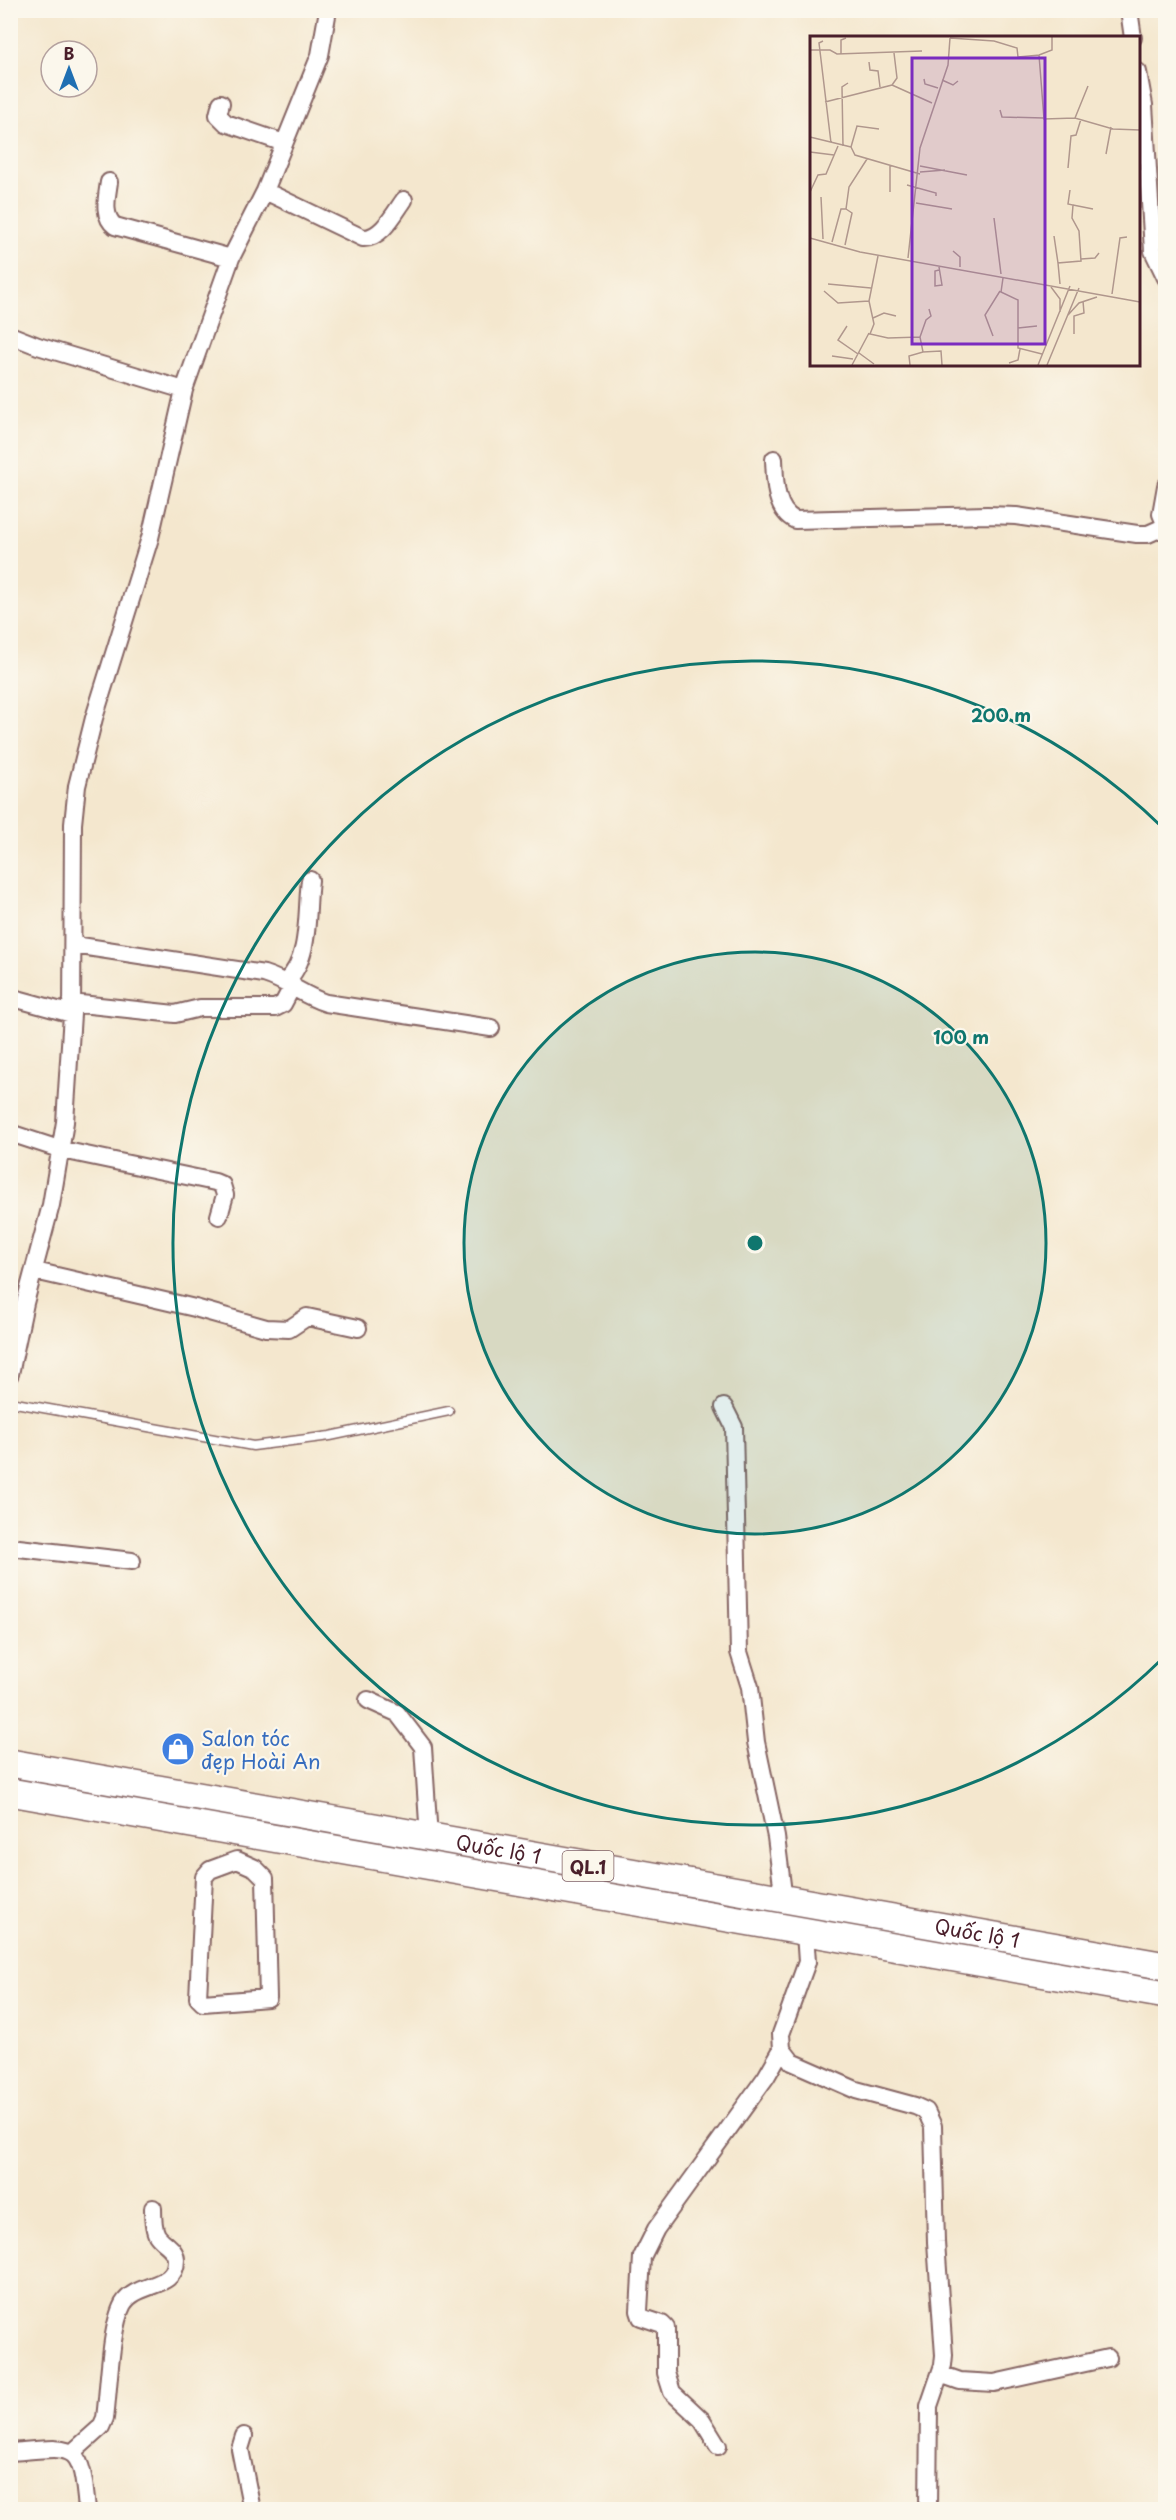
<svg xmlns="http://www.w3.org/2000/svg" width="1176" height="2520" font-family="'Playpen Sans',sans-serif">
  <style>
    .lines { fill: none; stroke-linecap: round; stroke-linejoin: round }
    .service-casing { stroke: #866564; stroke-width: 11 }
    .minor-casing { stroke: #866564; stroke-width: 20 }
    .trunk-casing { stroke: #866564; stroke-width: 30 }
    .service { stroke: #fff; stroke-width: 8 }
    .minor { stroke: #fff; stroke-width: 16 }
    .trunk { stroke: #fff; stroke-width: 27 }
    .ring { fill: none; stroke: #0f766e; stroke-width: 3 }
    .labels { text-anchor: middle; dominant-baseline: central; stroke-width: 4.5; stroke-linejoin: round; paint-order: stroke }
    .shield { fill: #fbf7ec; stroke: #7f6065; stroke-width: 1.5 }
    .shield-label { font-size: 18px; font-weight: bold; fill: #4a1f2b }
    .shop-label { font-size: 20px; fill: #366cbe; stroke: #fbf7ec; text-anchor: start }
    .street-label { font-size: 20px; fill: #4a1f2b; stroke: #fbf7ec }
    .inset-road { fill: none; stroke: #b0978d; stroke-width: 1.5 }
    .view { fill: #7b2cbf; fill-opacity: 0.15; stroke: #7b2cbf; stroke-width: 3 }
    .inset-edge { fill: none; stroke: #4a1f2b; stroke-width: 3 }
    .centre { fill: #0f766e; stroke: #fbf7ec; stroke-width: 3 }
    .ring-label { font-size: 18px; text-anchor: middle; font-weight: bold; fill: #0f766e; stroke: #fbf7ec; stroke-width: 4.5; stroke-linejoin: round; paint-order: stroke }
  </style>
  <rect width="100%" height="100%" fill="#fbf7ec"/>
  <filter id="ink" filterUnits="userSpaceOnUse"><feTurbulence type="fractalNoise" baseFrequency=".0167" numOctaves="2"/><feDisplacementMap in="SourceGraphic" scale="12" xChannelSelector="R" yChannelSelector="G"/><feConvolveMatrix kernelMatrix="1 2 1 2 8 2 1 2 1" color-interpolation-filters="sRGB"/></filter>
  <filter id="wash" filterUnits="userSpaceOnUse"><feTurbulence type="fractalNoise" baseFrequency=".008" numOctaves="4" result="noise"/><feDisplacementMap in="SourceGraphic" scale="24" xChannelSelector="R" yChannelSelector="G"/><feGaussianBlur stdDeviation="1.35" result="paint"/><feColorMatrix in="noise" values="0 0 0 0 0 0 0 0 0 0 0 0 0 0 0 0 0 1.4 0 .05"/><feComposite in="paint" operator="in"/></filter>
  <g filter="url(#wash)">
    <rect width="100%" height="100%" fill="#f4e7ce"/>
  </g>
  <g filter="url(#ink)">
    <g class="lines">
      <g class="service-casing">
        <path id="service" d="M10,1402L253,1446L330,1436L449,1411"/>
      </g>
      <g class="minor-casing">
        <path id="minor" d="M1129,10L1133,38
          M1138,72L1144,105L1153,251L1166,278
          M221,103L218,115L226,123L284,143
          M109,182C107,197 102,216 115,226L231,258
          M265,191L363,238C381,239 394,214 404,200
          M10,335L38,346L184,390
          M774,459C775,478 774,510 795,520L987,515L1016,516L1137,534H1148L1166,526
          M1166,486L1161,514L1166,526
          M74,945L264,974C287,981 304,996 326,1003L491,1028
          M286,981C311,959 306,912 310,880
          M10,997L72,1014
          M71,1003L175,1014L200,1008H275L283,1004L293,985
          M10,1133L62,1150L215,1182L222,1185L225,1195L219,1216
          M35,1271L195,1308L266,1328L289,1329L307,1317L358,1328
          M10,1374L25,1303L51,1205L65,1122L72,1014L73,824L77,786L94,718L150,538L184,390L231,258L265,191L320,55L328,10
          M724,1407L734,1427L739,1652L750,1687L756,1742L776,1837L784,1901
          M10,1547L132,1561
          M368,1700L397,1713L423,1747L429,1838
          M237,1860L255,1868L265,1878L268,1998L203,2003L198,1998L204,1877L210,1870Z
          M805,1933L807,1962L781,2034L782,2049L792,2062L856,2090L915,2106L926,2111L933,2126L936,2242L944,2355L943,2365L929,2406L928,2510
          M940,2374L960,2381L994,2383L1108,2358
          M244,2436L240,2449L252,2510
          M718,2446L702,2420L672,2392L666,2373V2328L662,2324L641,2317L639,2311L642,2257L656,2229L766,2077L782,2049
          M10,2452C76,2447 81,2440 87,2510
          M72,2453L101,2427L105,2418C109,2389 110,2328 123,2304C137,2281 176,2290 176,2260C176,2248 163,2244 157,2235C153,2228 153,2216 153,2208"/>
      </g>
      <g class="trunk-casing">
        <g id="trunk">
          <path id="s1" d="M10,1763L1166,1966"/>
          <path d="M10,1792L1166,1995"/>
        </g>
      </g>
      <use href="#service" class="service"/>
      <use href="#minor" class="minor"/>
      <use href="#trunk" class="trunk"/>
    </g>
  </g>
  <circle cx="755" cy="1243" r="291" fill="#0f766e" fill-opacity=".12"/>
  <g class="ring">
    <circle cx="755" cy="1243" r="291"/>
    <path d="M1163 1658A582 582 0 1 1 1163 828"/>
  </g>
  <defs>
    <g id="shop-disc" transform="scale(1.725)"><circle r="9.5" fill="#3f7fe0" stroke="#fbf7ec"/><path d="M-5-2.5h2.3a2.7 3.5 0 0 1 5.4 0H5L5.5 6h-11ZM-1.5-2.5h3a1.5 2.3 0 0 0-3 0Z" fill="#fff"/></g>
  </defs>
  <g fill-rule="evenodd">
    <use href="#shop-disc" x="178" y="1749"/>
  </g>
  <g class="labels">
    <rect class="shield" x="562.5" y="1851" width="51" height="30" rx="4.5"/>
    <g class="shield-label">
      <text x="588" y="1866">QL.1</text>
    </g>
    <g class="shop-label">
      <text x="201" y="1738">Salon tóc<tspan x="201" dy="23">đẹp Hoài An</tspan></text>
    </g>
    <g class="street-label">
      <text stroke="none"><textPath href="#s1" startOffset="496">Quốc lộ 1</textPath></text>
      <text stroke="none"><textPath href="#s1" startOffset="982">Quốc lộ 1</textPath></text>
    </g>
  </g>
  <g transform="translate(810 36)">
    <rect width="330" height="330" fill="#f4e7ce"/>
    <path class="inset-road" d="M140,2L184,5L207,12L208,21L229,19L234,83L265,82L303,93L330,94M13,5L9,7L21,107M0,14H20L27,18L112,15M31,18V4L36,2M229,19L242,14V1M59,26L60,34L68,35L70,51M114,43L115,48L128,52M132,44L143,49L148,45M82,49L122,67M15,66L82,49L87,42L84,17M190,74L192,81L234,82M265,82L278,50M69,93L47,90L41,111L45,119L110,138M0,101L41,111M33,110L32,51L38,47M0,116L24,119M296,118L301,91M80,129V156M110,130L157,139M258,132L261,100L266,99L271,83M110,136L135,134M97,149L126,157V160M0,156L8,139L16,138L28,110M11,161L13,203M106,167L142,173M263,169L283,173M184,182L191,238M244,200L248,227M0,202L50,216L330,266M22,206L31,173H36L39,151L57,123M35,209L42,177L36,173M143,215L150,221V231M68,220L59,265L64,288L60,298L78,302L110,301L113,316L131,315L132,329M98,222L110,112L138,29L140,2M271,223L285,222L289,217M129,234L125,235V250L132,249L129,231M193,242L191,256L208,264V312L232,318M18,248L61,252M250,248L248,227L271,225L269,195L262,182L263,169L258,168L260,154M241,251L250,263V276M14,255L28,267L59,265M302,258L310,202L317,201M258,279L269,267L287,261M63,282L74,277L86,280M37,290L28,304L48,318M208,292L227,290M264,298V280L274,277L273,265M183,300L175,279L190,255M110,301L116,284L121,280L119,273M49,317L64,328M22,320L43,323M199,327L208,324L210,313M42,329L59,297M100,329L99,320L113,316M228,329L260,250M237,329L269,252"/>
    <path class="view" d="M102,22H235V308H102Z"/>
    <rect width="330" height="330" class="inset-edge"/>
  </g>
  <circle cx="755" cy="1243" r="9" class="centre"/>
  <g class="ring-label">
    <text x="1001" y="722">200 m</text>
    <text x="961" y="1044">100 m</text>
  </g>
  <rect width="1176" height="2520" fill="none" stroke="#fbf7ec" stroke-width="36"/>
  <g transform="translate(69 69)"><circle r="28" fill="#fbf7ec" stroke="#b4a19f" stroke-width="1.5"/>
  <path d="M0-4.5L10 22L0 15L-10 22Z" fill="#1f6fb2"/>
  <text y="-9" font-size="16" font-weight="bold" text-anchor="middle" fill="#4a1f2b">B</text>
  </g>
</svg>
